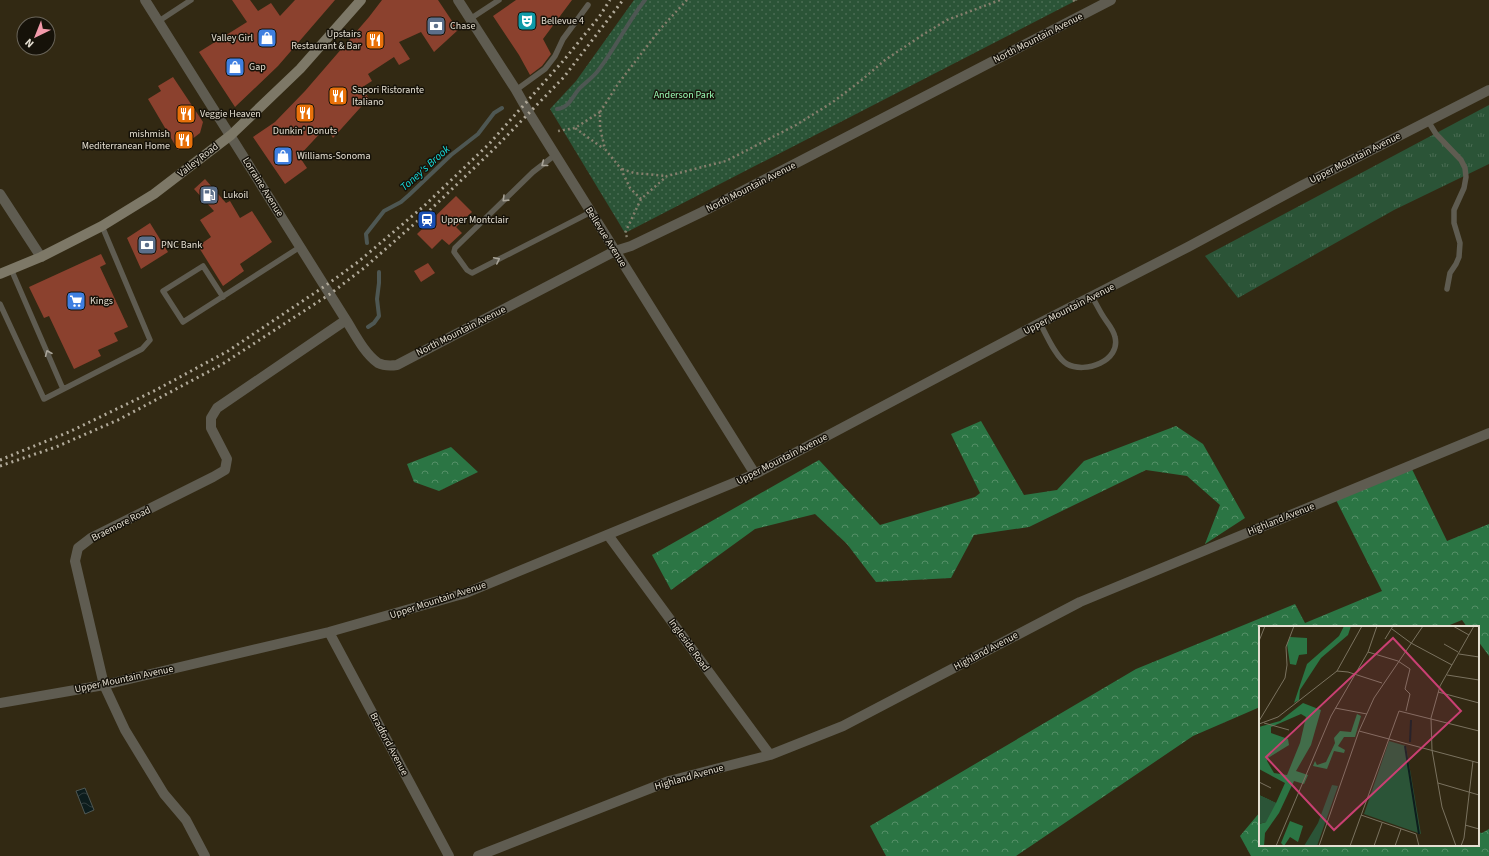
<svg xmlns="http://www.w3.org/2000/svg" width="1489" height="856" font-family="'Source Sans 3',sans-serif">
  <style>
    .grass { fill: url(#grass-tufts) }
    .forest { fill: url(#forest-crowns) }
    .park { fill: url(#park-dots) }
    .water { fill: url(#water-waves); stroke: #4e5753 }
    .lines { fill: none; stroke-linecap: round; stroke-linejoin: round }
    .stream { stroke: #4e5753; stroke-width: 4 }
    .building { fill: #8b412e }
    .path { stroke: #867f6d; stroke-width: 2.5; stroke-dasharray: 2 3; stroke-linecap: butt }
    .service { stroke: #5f5c51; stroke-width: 5.5 }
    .minor { stroke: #5f5c51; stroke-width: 10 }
    .tertiary { stroke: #5f5c51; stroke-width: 10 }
    .secondary { stroke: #7d7867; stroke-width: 10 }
    .rail { stroke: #b1aa9a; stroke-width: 3; stroke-dasharray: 2 4; stroke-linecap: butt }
    .oneway { stroke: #a9a498 }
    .labels { text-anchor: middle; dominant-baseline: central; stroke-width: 3; stroke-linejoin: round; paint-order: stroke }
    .poi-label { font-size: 10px; fill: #e5dfd2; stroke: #161209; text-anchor: start }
    .street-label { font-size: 10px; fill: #e5dfd2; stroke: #161209 }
    .park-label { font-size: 10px; fill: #9bfeb6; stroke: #161209 }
    .water-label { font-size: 11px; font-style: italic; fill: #15ddde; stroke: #161209 }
    .inset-river { fill: none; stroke: #0d1d1d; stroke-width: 2 }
    .inset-road { fill: none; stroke: #7a725f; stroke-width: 1 }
    .view { fill: #c94073; fill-opacity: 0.15; stroke: #c94073; stroke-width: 2 }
    .inset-edge { fill: none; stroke: #e5dfd2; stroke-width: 2 }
  </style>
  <defs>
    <pattern id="grass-tufts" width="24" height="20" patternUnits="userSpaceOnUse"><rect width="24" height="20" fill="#2b5437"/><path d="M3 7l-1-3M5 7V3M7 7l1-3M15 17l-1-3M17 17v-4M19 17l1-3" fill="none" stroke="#4a6c53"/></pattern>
    <pattern id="forest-crowns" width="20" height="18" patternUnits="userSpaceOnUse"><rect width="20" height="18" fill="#2b7544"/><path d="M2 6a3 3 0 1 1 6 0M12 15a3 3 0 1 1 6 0" fill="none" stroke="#548f67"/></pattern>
    <pattern id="park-dots" width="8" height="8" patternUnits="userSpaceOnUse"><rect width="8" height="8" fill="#2b5437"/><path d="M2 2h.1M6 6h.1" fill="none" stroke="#4a6c53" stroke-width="1.8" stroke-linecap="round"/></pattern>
    <pattern id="water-waves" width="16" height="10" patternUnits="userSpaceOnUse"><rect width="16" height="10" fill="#0d1d1d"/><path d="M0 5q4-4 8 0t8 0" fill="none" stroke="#303d3d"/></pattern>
  </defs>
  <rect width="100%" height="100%" fill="#322913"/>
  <path class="grass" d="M1489,105V164L1394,210L1238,298L1205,256Z"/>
  <path class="forest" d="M981,421L1024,495L1057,490L1084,461L1176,426L1203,444L1245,518L1205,544L1220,505L1187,476L1146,470L1029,527L974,535L951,578L876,582L847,544L815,514L755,529L671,590L652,555L819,460L880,525L975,497L980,493L951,434Z
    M451,447L478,472L439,491L414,482L407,464Z
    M1409,463L1447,541L1489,524V656L1478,641V627H1467L1462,620L1445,627H1260V707L1193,736L1016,856H886L870,826L1136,669L1295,604L1305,623L1382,591L1333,494Z
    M1260,812V845H1478V832L1482,833L1489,829V856H1251L1240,836Z"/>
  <path class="park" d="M634,0H1077L625,233L550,109L576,81Z"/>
  <path class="water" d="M85,788L94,810L85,814L76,791Z"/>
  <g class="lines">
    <path class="stream" d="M557,109C569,108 572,97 579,89C585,83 592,78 597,72C615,49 627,23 645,0
      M367,243L366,234L384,211L401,202L409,195L451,155L478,134L494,113L502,108
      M368,327L374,323L379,316L377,299L379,283V272"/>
  </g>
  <path class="building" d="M232,0H250L258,11L271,3L280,16L295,0H335L278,66L235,107L199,52L247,22Z
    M382,0H438L458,30L434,52L421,32L399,42L410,59L399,65L394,57L368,74L372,81L361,88L369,98L333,138L326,127L299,156L307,168L285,184L253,137L275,122L305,91L369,17Z
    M516,0H572L543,39L551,54L542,66L530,75L519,55L493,16Z
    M173,77L203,122L200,133L178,150L148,99L161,91L158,86Z
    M205,179L226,203L230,201L240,218L252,211L272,242L240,264L244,271L223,286L198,246L211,237L200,220L214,211L194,189Z
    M456,196L472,212L456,227L462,233L449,245L442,239L432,249L417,234Z
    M150,223L168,252L141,269L127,238Z
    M101,254L106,264L100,267L128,327L114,333L118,341L98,350L101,356L74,369L49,316L44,318L29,287Z
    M428,263L435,273L421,282L414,271Z"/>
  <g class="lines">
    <path class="path" d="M687,0L661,28L618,84L600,112V128L605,149L621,169L630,188L641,199L667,176L726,161L796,125L833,102L863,79L885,60L924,34L947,20L1000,0
      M1073,0L1076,2V0
      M600,112L575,128L604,149
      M558,131L575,128
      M622,169L634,173L667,176
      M627,237L625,233L641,199"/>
    <path class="service" d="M470,19L499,0
      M159,21L191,0
      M516,90L545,69L555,56L563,39L588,5
      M1428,121L1436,134L1461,160L1465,168L1466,177L1464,188L1454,210V223L1460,243L1459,257L1456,264L1450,273L1447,289
      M555,155L533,172L455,248L454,252L467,270L472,273L591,212
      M11,269L63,389
      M223,297L203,266L163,291L183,322L300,247
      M0,304L44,399L142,349L150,340L102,226
      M1040,323C1046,334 1056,358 1067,364C1085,374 1121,361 1115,337C1113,328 1107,323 1103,316C1099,310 1096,303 1092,297"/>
    <path class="minor" d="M145,0L346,320C355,334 364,353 378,363C384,366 390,366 397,365L615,251L631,246L702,212L1111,0
      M0,194L41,257
      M608,535L770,755
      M205,856L186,820L164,794L125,730L104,685L75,561L78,548L91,538L213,477L225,470L227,459L211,428V418L217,408L346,320
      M478,856L669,781L770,755L843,726L1080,602L1489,433"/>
    <path class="tertiary" d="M458,0L516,90L529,113L755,474
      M329,632L449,856
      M0,703L104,685L329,632L466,593L755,474L1040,323L1188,247L1303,185L1489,90"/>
    <path class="secondary" d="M0,274L41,257L102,226L154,194L231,135L300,69L361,0"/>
    <path class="rail" d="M0,460L69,432L156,390L228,351L325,286L358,262L424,206L489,144L564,60L599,17L610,0
      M0,466L56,447L118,420L221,365L330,294L364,268L429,211L494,149L564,77L623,0"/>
  </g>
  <defs><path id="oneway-chevron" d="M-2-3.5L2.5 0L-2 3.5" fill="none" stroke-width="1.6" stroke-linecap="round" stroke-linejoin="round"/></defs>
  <g class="oneway">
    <use href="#oneway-chevron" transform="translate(544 164) rotate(142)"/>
    <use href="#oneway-chevron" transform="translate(505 199) rotate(136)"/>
    <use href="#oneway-chevron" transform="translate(497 260) rotate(-27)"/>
    <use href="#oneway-chevron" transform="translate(48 353) rotate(-113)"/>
  </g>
  <defs>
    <g id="theatre-square" transform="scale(1)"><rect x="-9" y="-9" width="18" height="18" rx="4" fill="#0f9aa8" stroke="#161209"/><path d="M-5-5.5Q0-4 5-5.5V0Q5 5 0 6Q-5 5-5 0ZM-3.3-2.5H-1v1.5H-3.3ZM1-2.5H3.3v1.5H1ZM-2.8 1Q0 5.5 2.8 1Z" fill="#fff"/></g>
    <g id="bank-square" transform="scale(1)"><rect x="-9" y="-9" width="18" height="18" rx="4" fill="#5c6f8a" stroke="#161209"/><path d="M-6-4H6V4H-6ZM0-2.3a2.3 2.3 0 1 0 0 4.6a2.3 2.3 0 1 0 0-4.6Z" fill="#fff"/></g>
    <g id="shop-square" transform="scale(1)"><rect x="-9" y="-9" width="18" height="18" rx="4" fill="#3f7fe0" stroke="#161209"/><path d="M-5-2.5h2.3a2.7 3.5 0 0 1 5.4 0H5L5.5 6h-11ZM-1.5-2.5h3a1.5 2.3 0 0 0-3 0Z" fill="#fff"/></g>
    <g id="restaurant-square" transform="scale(1)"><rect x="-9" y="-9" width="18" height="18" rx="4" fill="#e8710a" stroke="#161209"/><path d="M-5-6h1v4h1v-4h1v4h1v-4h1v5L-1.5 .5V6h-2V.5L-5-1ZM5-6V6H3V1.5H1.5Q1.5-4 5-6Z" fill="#fff"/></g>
    <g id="fuel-square" transform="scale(1)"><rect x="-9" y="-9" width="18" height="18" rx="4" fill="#5c6f8a" stroke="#161209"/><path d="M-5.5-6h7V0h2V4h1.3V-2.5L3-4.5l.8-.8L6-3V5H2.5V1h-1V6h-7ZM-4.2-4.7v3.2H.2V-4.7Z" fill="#fff"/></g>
    <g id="station-square" transform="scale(1)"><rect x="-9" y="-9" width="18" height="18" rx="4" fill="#1a4fb4" stroke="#161209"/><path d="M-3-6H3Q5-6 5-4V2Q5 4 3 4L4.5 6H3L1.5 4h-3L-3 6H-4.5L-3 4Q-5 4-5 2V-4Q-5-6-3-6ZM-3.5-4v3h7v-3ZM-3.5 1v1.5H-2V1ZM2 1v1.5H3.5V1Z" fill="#fff"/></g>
    <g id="supermarket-square" transform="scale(1)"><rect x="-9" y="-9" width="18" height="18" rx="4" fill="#3f7fe0" stroke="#161209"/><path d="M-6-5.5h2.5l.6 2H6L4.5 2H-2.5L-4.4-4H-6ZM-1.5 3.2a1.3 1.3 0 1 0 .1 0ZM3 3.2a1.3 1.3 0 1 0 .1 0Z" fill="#fff"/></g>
  </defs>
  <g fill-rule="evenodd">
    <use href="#theatre-square" x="527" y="21"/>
    <use href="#bank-square" x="436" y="26"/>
    <use href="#shop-square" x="267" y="38"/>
    <use href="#restaurant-square" x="375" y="40"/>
    <use href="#shop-square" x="235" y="67"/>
    <use href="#restaurant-square" x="338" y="96"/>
    <use href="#restaurant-square" x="305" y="113"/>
    <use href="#restaurant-square" x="186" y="114"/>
    <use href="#restaurant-square" x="184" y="140"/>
    <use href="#shop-square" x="283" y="156"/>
    <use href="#fuel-square" x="209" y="195"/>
    <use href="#station-square" x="427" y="220"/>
    <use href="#bank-square" x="147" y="245"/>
    <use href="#supermarket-square" x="76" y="301"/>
  </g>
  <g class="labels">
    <g class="poi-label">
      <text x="541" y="21">Bellevue 4</text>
      <text x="450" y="26">Chase</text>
      <text x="361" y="34" text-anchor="end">Upstairs<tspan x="361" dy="12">Restaurant &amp; Bar</tspan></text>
      <text x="253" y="38" text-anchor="end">Valley Girl</text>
      <text x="249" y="67">Gap</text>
      <text x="352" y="90">Sapori Ristorante<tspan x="352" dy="12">Italiano</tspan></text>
      <text x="200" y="114">Veggie Heaven</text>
      <text x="305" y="131" text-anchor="middle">Dunkin' Donuts</text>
      <text x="170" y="134" text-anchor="end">mishmish<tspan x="170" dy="12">Mediterranean Home</tspan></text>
      <text x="297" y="156">Williams-Sonoma</text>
      <text x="223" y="195">Lukoil</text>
      <text x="441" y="220">Upper Montclair</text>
      <text x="161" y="245">PNC Bank</text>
      <text x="90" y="301">Kings</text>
    </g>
    <g class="street-label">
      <text transform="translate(1038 38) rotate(-27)">North Mountain Avenue</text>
      <text transform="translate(1355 158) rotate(-27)">Upper Mountain Avenue</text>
      <text transform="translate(198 160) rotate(-38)">Valley Road</text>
      <text transform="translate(263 187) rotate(58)">Lorraine Avenue</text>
      <text transform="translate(751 187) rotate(-27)">North Mountain Avenue</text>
      <text transform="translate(606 237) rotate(58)">Bellevue Avenue</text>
      <text transform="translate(1069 309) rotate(-27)">Upper Mountain Avenue</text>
      <text transform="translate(461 331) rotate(-27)">North Mountain Avenue</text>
      <text transform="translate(782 459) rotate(-27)">Upper Mountain Avenue</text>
      <text transform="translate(1281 519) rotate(-22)">Highland Avenue</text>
      <text transform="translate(121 524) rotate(-27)">Braemore Road</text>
      <text transform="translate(438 600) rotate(-18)">Upper Mountain Avenue</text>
      <text transform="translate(689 645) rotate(54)">Ingleside Road</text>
      <text transform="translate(986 651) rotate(-28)">Highland Avenue</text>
      <text transform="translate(124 679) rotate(-12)">Upper Mountain Avenue</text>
      <text transform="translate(389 744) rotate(62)">Bradford Avenue</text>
      <text transform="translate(689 777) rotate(-16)">Highland Avenue</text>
    </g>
    <g class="park-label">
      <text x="684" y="95">Anderson Park</text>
    </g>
    <g class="water-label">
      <text transform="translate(425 168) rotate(-42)">Toney's Brook</text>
    </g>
  </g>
  <g transform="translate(1259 626)">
    <rect width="220" height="220" fill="#322913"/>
    <path d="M73,159L79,160L58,220H45L59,197Z" fill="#2b5437"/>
    <path d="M85,0H92L89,9L62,32L41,64L40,74L35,77L48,38L80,10ZM31,11L48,12V28L40,29L37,39L31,38L28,18ZM44,77L62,84L52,119L37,145L49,149L45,158L35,155L20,187L6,207L5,220H0V198L7,196L0,169L17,177L26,157L0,143V101L21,95ZM42,88L47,91L41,117L28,149L15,147L8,135L9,132L30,119L29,113L12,107V101ZM98,88L102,90L96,111H85L79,120L86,124L85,127L75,125L68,143L54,140L56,135L58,139L67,136L76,117L75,112L81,105L92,106ZM31,195L44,200L39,216L31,211L25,220L22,217Z" fill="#2b7544" fill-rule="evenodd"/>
    <path d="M130,115L147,120L162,208L105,188ZM0,169L17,177L7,196L0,198Z" fill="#2b5437"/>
    <path class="inset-river" d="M151,116L152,94M146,120L160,208"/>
    <path class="inset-road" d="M194,0L210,9M133,3L152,17L193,39M126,13L134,0M0,15L6,0M185,18L199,26M109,26L139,35L151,43L146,63L151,68L147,85M200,28L220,31M78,45L103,0M188,49L220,54M179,66L220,77M76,82L108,88M0,95L26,52L28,39L27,21L35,0M5,97L30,104M0,98L19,91L78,45L89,46L123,57M100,105L220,137M0,156L12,162M179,157L220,169M102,189L157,208L160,220M206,199L220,203M17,220L72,90L109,26L118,0M60,220L100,105L115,72L164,0M91,220L140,85L220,105M115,220L123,197M136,220L142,203M197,220L183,181L173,124L172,92L181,60L215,0M202,220L205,212L214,135"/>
    <path class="view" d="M134,12L202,85L75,204L7,131Z"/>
    <rect width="220" height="220" class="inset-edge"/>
  </g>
  <g transform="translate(36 36) rotate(223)"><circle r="19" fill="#161209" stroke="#696459"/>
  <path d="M0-3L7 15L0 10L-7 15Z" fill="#f39aaa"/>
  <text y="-6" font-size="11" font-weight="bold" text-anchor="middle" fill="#e5dfd2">N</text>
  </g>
</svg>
